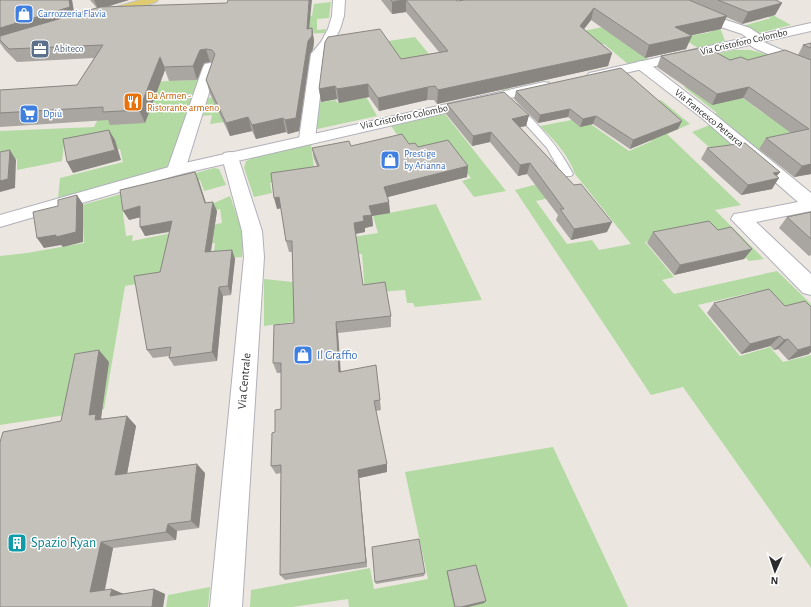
<svg xmlns="http://www.w3.org/2000/svg" width="811" height="607" font-family="'Alegreya Sans',sans-serif">
  <style>
    .green { fill: #b3daa3 }
    .lines { fill: none; stroke-linecap: round; stroke-linejoin: round }
    .lane-casing { stroke: #b0b0ba; stroke-width: 2 }
    .street-casing { stroke: #b0b0ba; stroke-width: 2 }
    .secondary-casing { stroke: #b0b0ba; stroke-width: 2 }
    .primary-casing { stroke: #c4c4c4; stroke-width: 2 }
    .lane { fill: #fff; fill-rule: evenodd }
    .street { fill: #fff; fill-rule: evenodd }
    .secondary { fill: #fff; fill-rule: evenodd }
    .primary { fill: #dfcb70; fill-rule: evenodd }
    .wall { fill: #a9a5a0 }
    .shaded-wall { fill: #898682 }
    .building { fill: #c4c0ba; stroke: #898682 }
    .labels { text-anchor: middle; dominant-baseline: central; stroke-width: 3; stroke-linejoin: round; paint-order: stroke }
    .far-shop-label { font-size: 10px; fill: #366cbe; stroke: #fff; text-anchor: start }
    .far-street-label { font-size: 10px; fill: #2b2b2b; stroke: #fff }
    .far-service-label { font-size: 10px; fill: #4e5e75; stroke: #fff; text-anchor: start }
    .far-food-label { font-size: 10px; fill: #c56008; stroke: #fff; text-anchor: start }
    .shop-label { font-size: 12px; fill: #366cbe; stroke: #fff; text-anchor: start }
    .street-label { font-size: 12px; fill: #2b2b2b; stroke: #fff }
    .near-culture-label { font-size: 14px; fill: #0d838f; stroke: #fff; text-anchor: start }
  </style>
  <rect width="100%" height="100%" fill="#ebe6df"/>
  <path class="green" d="M731,0H745L791,25L759,33L739,27L771,18Z
    M331,2L329,18L317,19V30L326,29L325,33L282,35L279,18L312,16L314,4Z
    M708,23L721,30L725,41L698,48L666,28L690,36L711,32L712,29Z
    M618,24L617,38L648,59L628,64L604,44L588,47L583,31Z
    M415,37L438,65L478,58L510,89L503,90L497,82L365,95L377,116L313,130L316,103L335,100L338,103L358,99V96L382,42Z
    M734,50H750L770,55L740,96L763,113L805,107L785,153L766,157L713,114L717,113L684,87L715,80L702,57Z
    M195,74H203L179,146L167,167L58,199L60,178L123,162L120,149L106,152L101,136L64,144L62,161L17,170V159L0,163V131L94,127L104,106L148,82L193,80Z
    M224,97L239,120L210,124L212,115L200,116L205,98Z
    M661,100L690,124L667,134L741,205L715,210L764,259L749,261L724,236L703,229L645,242L674,277L662,280L674,294L777,271L811,304V325L775,313L754,292L698,305L740,356L770,347L783,362L811,355V568L683,387L651,395L515,190L564,177L577,192L536,201L567,244L592,240L599,250L631,244L575,174C568,154 555,141 540,126L582,118L629,151L652,141L635,129L632,107Z
    M445,114L506,191L474,197L462,181L471,178L450,151L410,153L391,126Z
    M710,125L740,151L718,155L692,132Z
    M311,144L315,176L270,183L272,193L254,197L244,168L246,161L255,157Z
    M214,168L219,169L226,185L204,191L200,180L121,199L126,236L133,235L132,241L222,223L220,209L210,211L205,207L230,196L244,235L242,257L213,259L215,243L166,248L159,280L125,286L104,409L0,425V256L27,253L84,243L82,205Z
    M436,204L482,300L415,307L413,303H407L405,290L365,293L362,254H355L353,237L378,233L373,216Z
    M264,279L293,282L294,308L364,312L264,326Z
    M553,447L628,607H349L348,599L292,607H250L251,590L370,568L374,589L428,579L405,472Z
    M210,587L208,607H166L168,595Z"/>
  <g class="lines">
    <g class="lane-casing">
      <path id="lane" d="M515,104L518,105C540,126 559,147 573,174L571,176H563L547,148L510,107Z"/>
    </g>
    <g class="street-casing">
      <path id="street" d="M333,0H345L344,16L340,29L333,43L325,54L315,139L313,142L307,144L301,142L299,139L311,54L321,42L328,29L332,16Z
        M663,0H679L723,19L750,28L759,34L762,41L766,43L811,63V72L756,49L751,46L749,39L742,34L715,25L665,2Z
        M642,61L647,62L713,113L811,193V211L756,222L811,274V295L803,293L731,219L734,214L741,213L798,202L703,119L637,68L635,65L637,62Z
        M210,63L215,64L217,67L185,170L182,174L176,175L170,174L167,170L203,67L205,64Z
        M230,152L236,153L238,157L262,231L264,257L242,607H210L244,257L242,231L222,157L224,153Z"/>
    </g>
    <g class="secondary-casing">
      <path id="secondary" d="M811,23V31L594,80L589,79L587,76L589,73L594,72Z
        M544,82L549,83L551,86L549,89L181,174L0,227V215L176,165Z"/>
    </g>
    <g class="primary-casing">
      <path id="primary" d="M140,0H158L156,2L103,19L99,18L97,15L99,12Z"/>
    </g>
    <use href="#lane" class="lane"/>
    <use href="#street" class="street"/>
    <use href="#secondary" class="secondary"/>
    <use href="#primary" class="primary"/>
  </g>
  <path class="wall" d="M0,0H72L74,15L97,8L90,0H129L107,7L312,28L314,41L313,49L310,54L299,131L288,134L286,132L256,139L252,131L230,136L210,94L206,80L212,62H210L204,63L197,80L169,81L165,70L145,123L110,125L108,120L0,127V90L77,85L94,58L17,62L5,50L0,43Z
    M381,0H456L457,1L465,0H776L782,3L775,15L742,24L726,17L721,29L690,35L686,49L645,58L591,20L584,29L612,53L608,66L437,104L434,100H427L379,111L369,97L339,103L337,99L321,102L319,89L401,59L439,52L406,12L392,14Z
    M811,43V174L794,177L759,149L766,138L791,133L743,98L712,105L657,67L661,56L748,60L798,55L803,45Z
    M516,91L678,129L630,149L593,124L580,127L568,117L538,123L514,99Z
    M447,104L529,115L526,126L520,127L607,232L571,240L556,220L558,215L527,174L518,176L490,142L472,146L446,114Z
    M409,144L468,166L467,177L388,197L390,213L372,216L373,226L365,228V232L355,234L363,285L391,316V327L338,333L341,372L380,400L381,410L376,411L387,472L359,478L367,567L285,580L280,575L281,473L276,474L271,466L275,432L281,409V373H277L273,363L294,323L292,252H289L286,241L281,208L277,209L317,166L314,159L312,148L351,146Z
    M707,148L780,172L777,176L772,189L741,195L701,159Z
    M195,172L206,203L217,211L211,252L232,250L235,259L231,295L223,296L217,361L174,366L169,358V356L153,358L147,350L160,272L170,232L145,236L140,217L129,220Z
    M811,212V255L809,256L779,228L787,217Z
    M653,232L752,249L744,259L674,275L647,243Z
    M769,289L809,354L788,360L778,349L774,350L770,346L741,354L707,313L714,303Z
    M109,362L101,418L102,419L127,416L136,426L127,474L205,473L199,528L177,531L176,540L113,548L105,590L124,594L154,589L165,594L163,607H0L61,421Z
    M447,571L484,603L468,607H454L447,573Z
    M425,573L424,576L376,584L375,582Z"/>
  <path class="shaded-wall" d="M69,0H72L75,18L0,40V28Z
    M94,0H129L98,9Z
    M309,0H312L308,40L312,28L314,41L313,49L310,54L299,131L288,134L285,120L307,29Z
    M404,0H406V12L392,14V2Z
    M782,3L775,15L742,24L748,12Z
    M594,8L591,20L577,38L580,26Z
    M727,16L721,29L670,40L675,27Z
    M692,36L686,49L645,58L649,45Z
    M206,49L210,62L204,63L197,80L193,66L200,50Z
    M612,53L608,66L437,104L438,90Z
    M160,57L165,70L145,123L139,110Z
    M368,84L369,97L339,103L337,89Z
    M335,86L337,99L321,102L319,89Z
    M428,87L427,100L379,111L378,98Z
    M749,87L743,98L712,105L717,94Z
    M570,109L568,117L538,123L540,115Z
    M529,115L526,126L510,129L512,119Z
    M596,116L593,124L580,127L583,119Z
    M248,117L252,131L230,136L226,123Z
    M283,118L286,132L256,139L252,125Z
    M682,121L678,129L630,149L633,140Z
    M109,130L115,140L121,160L73,173L67,162Z
    M491,132L490,142L472,146L473,136Z
    M10,150L16,160L15,188L0,192V181Z
    M530,163L527,174L518,176L520,165Z
    M811,164V174L794,177L802,166Z
    M468,166L467,177L384,198V187Z
    M195,172L199,181L209,213L205,203Z
    M780,172L774,179L779,178L772,189L741,195L748,185L773,173Z
    M77,195L83,204V242L63,247L61,245L44,248L37,238Z
    M279,197L282,208L277,209L274,198Z
    M213,202L217,211L209,262L205,252Z
    M389,202L390,213L372,216L373,226L365,228V232L355,234L354,223L363,216L369,206Z
    M140,206L145,216L129,220L123,211Z
    M172,221L177,230L145,236L140,227Z
    M612,222L607,232L571,240L574,229Z
    M752,249L744,259L674,275L680,265Z
    M232,250L235,259L231,295L228,286Z
    M219,287L223,296L217,361L212,352Z
    M336,322L338,333L341,382L339,372Z
    M780,336L770,346L741,354L750,344Z
    M788,339L778,349L774,350L784,340Z
    M811,346V352L809,354L788,360L798,350Z
    M99,350L109,362L101,418L107,424L106,430L89,415Z
    M127,416L136,426L125,484L115,475Z
    M197,464L205,473L199,528L191,521Z
    M387,464V472L359,478L367,567L366,562L358,470Z
    M168,524L177,531L176,540L166,532Z
    M101,542L113,548L103,598L90,592Z
    M112,589L124,594L110,596Z
    M154,589L165,594L163,607H152Z
    M486,601L484,603L468,607H461Z"/>
  <path class="building" d="M0,0H69L70,7L0,28Z
    M228,0H309L307,29L312,28V36L308,41L296,118L285,120L283,118L252,125L248,117L226,123L206,80L215,54L212,50L206,49L200,50L193,66L164,67L160,57L139,110L103,112V107L0,113V90L77,85L103,45L9,49L0,40V36L100,7L227,3Z
    M391,0H404L392,2Z
    M406,0H456L457,1L465,0H689L727,16L675,27L692,36L649,45L594,8L580,26L612,53L438,90L435,86L428,87L378,98L368,84L337,89L335,86L319,89L325,42L328,37L380,29L401,59L448,51Z
    M718,0H776L782,3L748,12Z
    M811,43V48L803,45Z
    M706,47L730,60L741,57L748,60L785,50L811,60V164L802,166L766,138L809,129L749,87L717,94L661,56Z
    M621,68L682,121L633,140L596,116L583,119L570,109L540,115L516,91Z
    M504,92L529,115L512,119L574,185L581,184L612,222L574,229L560,209H564L530,163L520,165L491,132L473,136L447,104Z
    M109,130L115,150L67,162L63,139Z
    M402,134L409,144L415,143L418,147L448,140L468,166L384,187L389,202L369,206L372,215L363,216L364,221L354,223L363,285L385,282L391,316L336,322L339,372L376,365L380,400L374,401L387,464L358,470L366,562L280,575L281,465L271,466L272,433L275,432V410L281,409V363H273L274,325L294,323L292,241H286L279,197L274,198L271,173L319,166L312,148L349,141L351,146Z
    M745,143L780,172L773,173L779,178L748,185L707,148Z
    M10,150L8,179L0,181V152Z
    M195,172L205,203L213,202L205,252L232,250L228,286L219,287L212,352L169,358L171,347L147,350L134,276L160,272L172,221L140,227V206L123,211L120,190Z
    M77,195L76,232L56,237V235L37,238L33,212L58,206V200Z
    M811,212V239L787,217Z
    M709,221L718,230L731,227L752,249L680,265L653,232Z
    M769,289L785,306L805,301L811,307V346L798,350L788,339L784,340L780,336L750,344L714,303Z
    M99,350L89,415L96,414L95,420L127,416L115,475L197,464L191,521L168,524L166,532L101,542L90,592L112,589L110,596L154,589L152,607H0V442L3,432L61,421L75,354Z
    M419,539L425,573L375,582L372,547Z
    M476,565L486,601L461,607H455L447,571Z"/>
  <defs>
    <g id="shop-square" transform="scale(1)"><rect x="-9" y="-9" width="18" height="18" rx="4" fill="#3f7fe0" stroke="#fff"/><path d="M-5-2.5h2.3a2.7 3.5 0 0 1 5.4 0H5L5.5 6h-11ZM-1.5-2.5h3a1.5 2.3 0 0 0-3 0Z" fill="#fff"/></g>
    <g id="office-square" transform="scale(1)"><rect x="-9" y="-9" width="18" height="18" rx="4" fill="#5c6f8a" stroke="#fff"/><path d="M-6-3h4V-5.5h4V-3h4V5H-6ZM-1-4.5V-3h2v-1.5ZM-6 0V1H6V0Z" fill="#fff"/></g>
    <g id="restaurant-square" transform="scale(1)"><rect x="-9" y="-9" width="18" height="18" rx="4" fill="#e8710a" stroke="#fff"/><path d="M-5-6h1v4h1v-4h1v4h1v-4h1v5L-1.5 .5V6h-2V.5L-5-1ZM5-6V6H3V1.5H1.5Q1.5-4 5-6Z" fill="#fff"/></g>
    <g id="supermarket-square" transform="scale(1)"><rect x="-9" y="-9" width="18" height="18" rx="4" fill="#3f7fe0" stroke="#fff"/><path d="M-6-5.5h2.5l.6 2H6L4.5 2H-2.5L-4.4-4H-6ZM-1.5 3.2a1.3 1.3 0 1 0 .1 0ZM3 3.2a1.3 1.3 0 1 0 .1 0Z" fill="#fff"/></g>
    <g id="building-square" transform="scale(1)"><rect x="-9" y="-9" width="18" height="18" rx="4" fill="#0f9aa8" stroke="#fff"/><path d="M-4-6H4V6H1V3H-1V6H-4ZM-2.5-4.3h1.7v1.8h-1.7ZM.8-4.3h1.7v1.8H.8ZM-2.5-1h1.7V.8h-1.7ZM.8-1h1.7V.8H.8Z" fill="#fff"/></g>
  </defs>
  <g fill-rule="evenodd">
    <use href="#shop-square" x="24" y="14"/>
    <use href="#office-square" x="40" y="49"/>
    <use href="#restaurant-square" x="133" y="102"/>
    <use href="#supermarket-square" x="29" y="114"/>
    <use href="#shop-square" x="390" y="160"/>
    <use href="#shop-square" x="303" y="355"/>
    <use href="#building-square" x="17" y="543"/>
  </g>
  <g class="labels">
    <g class="far-shop-label">
      <text x="38" y="14">Carrozzeria Flavia</text>
      <text x="43" y="114">Dpiù</text>
      <text x="404" y="154">Prestige<tspan x="404" dy="12">by Arianna</tspan></text>
    </g>
    <g class="far-street-label">
      <text transform="translate(744 42) rotate(-13)">Via Cristoforo Colombo</text>
      <text transform="translate(404 117) rotate(-12)">Via Cristoforo Colombo</text>
      <text transform="translate(709 118) rotate(39)">Via Francesco Petrarca</text>
    </g>
    <g class="far-service-label">
      <text x="54" y="49">Abiteco</text>
    </g>
    <g class="far-food-label">
      <text x="147" y="96">Da Armen -<tspan x="147" dy="12">Ristorante armeno</tspan></text>
    </g>
    <g class="shop-label">
      <text x="317" y="355">Il Graffio</text>
    </g>
    <g class="street-label">
      <text transform="translate(244 381) rotate(-85)">Via Centrale</text>
    </g>
    <g class="near-culture-label">
      <text x="31" y="543">Spazio Ryan</text>
    </g>
  </g>
  <g transform="translate(775 571) rotate(183)" stroke="#ffffff" stroke-width="3" paint-order="stroke">
  <path d="M0-3L7 15L0 10L-7 15Z" fill="#2b2b2b"/>
  <text y="-6" font-size="11" font-weight="bold" text-anchor="middle" fill="#2b2b2b">N</text>
  </g>
</svg>
